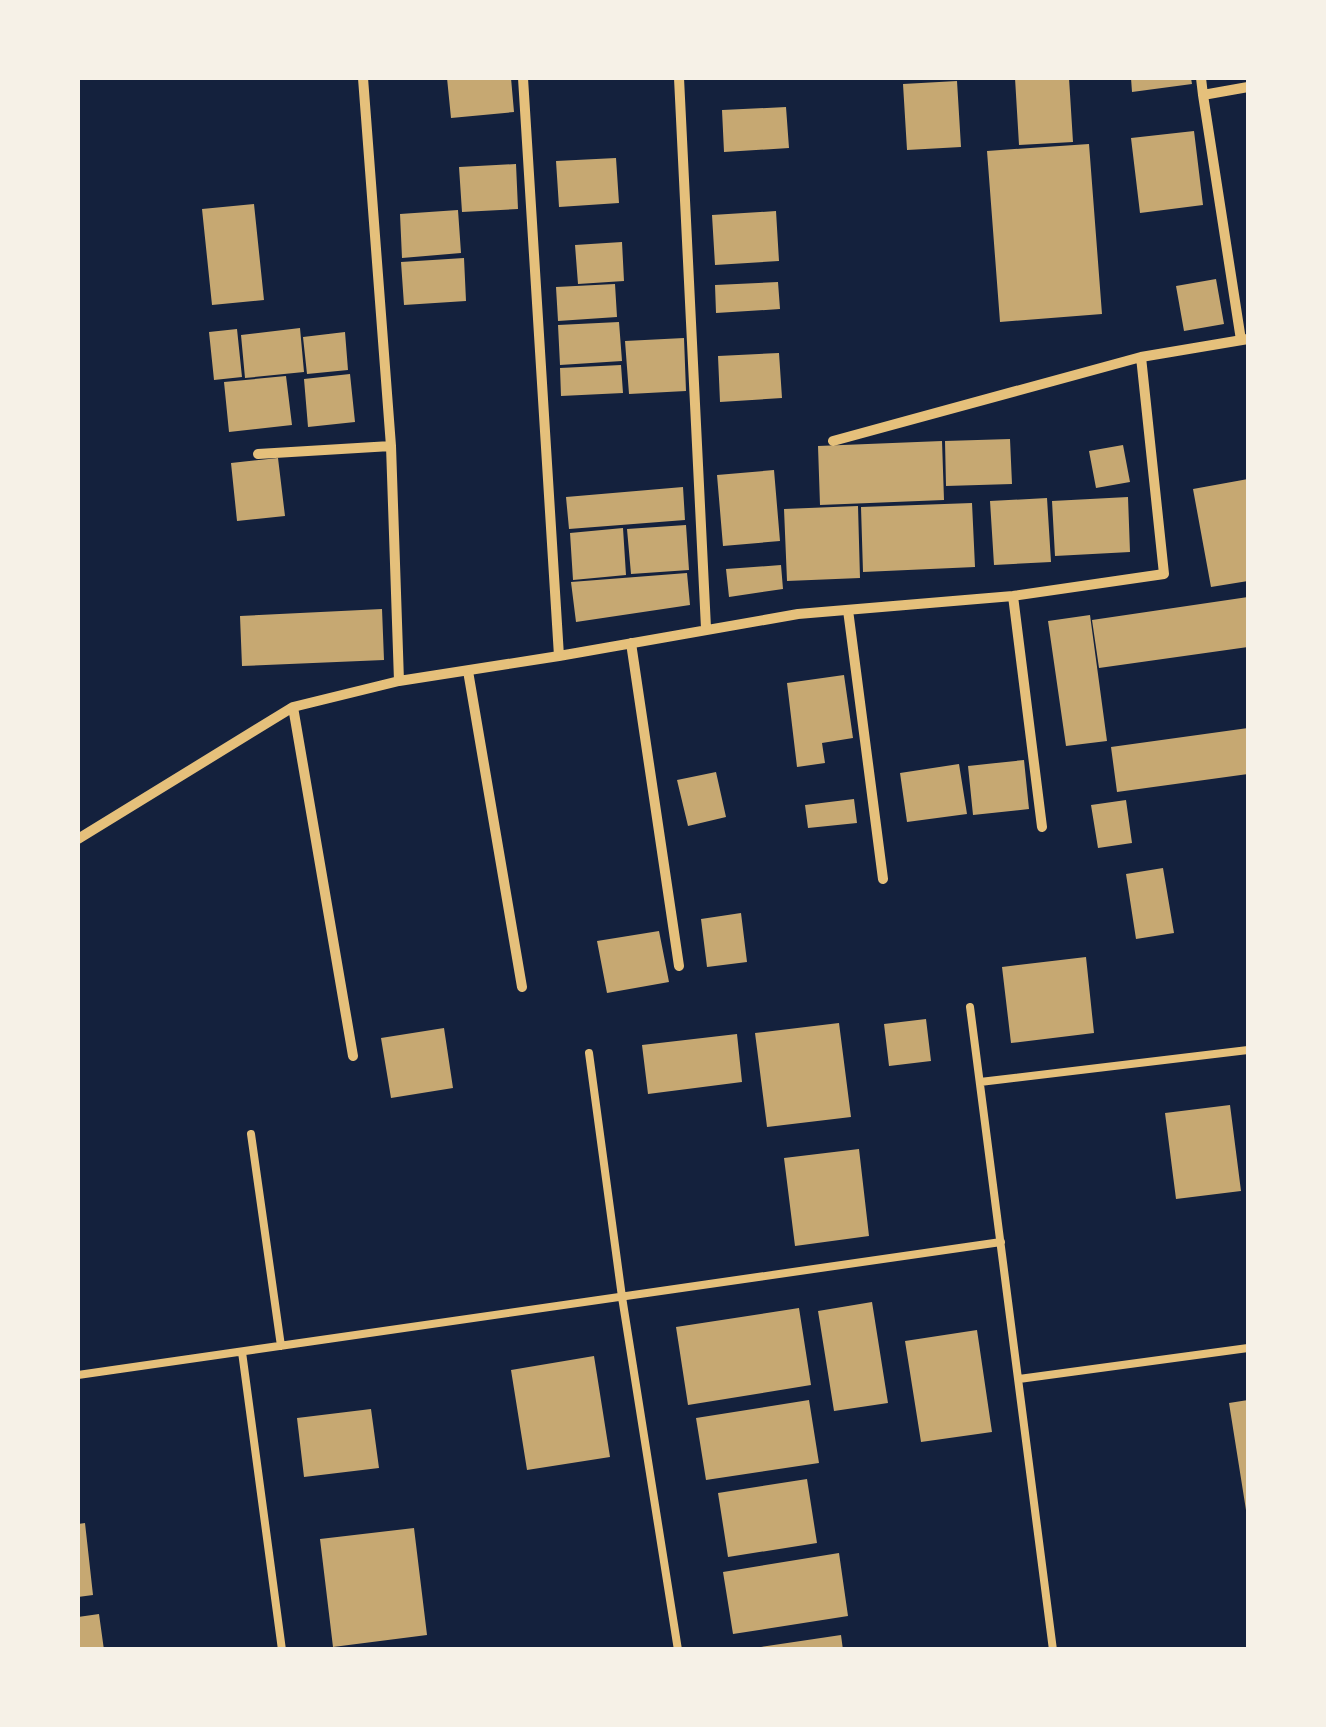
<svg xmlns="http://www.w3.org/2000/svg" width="1326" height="1727" font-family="Figtree,sans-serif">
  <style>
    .building { fill: #c6a872 }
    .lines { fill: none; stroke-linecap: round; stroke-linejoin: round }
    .service { stroke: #e5c07b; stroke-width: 8 }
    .minor { stroke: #e5c07b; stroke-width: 10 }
  </style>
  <rect width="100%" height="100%" fill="#14213d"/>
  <path class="building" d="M447,78H511L514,112L451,118Z
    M1015,78H1069L1073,142L1019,145Z
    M1131,78H1191L1192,84L1132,92Z
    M957,81L961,147L907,150L903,84Z
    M786,107L789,148L724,152L722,110Z
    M1194,131L1203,205L1140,213L1131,138Z
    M1089,144L1102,314L1000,322L987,151Z
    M616,158L619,203L559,207L556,161Z
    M516,164L518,209L462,212L459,167Z
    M254,204L264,300L212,305L202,209Z
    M458,210L461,253L402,258L400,214Z
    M776,211L779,261L715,265L712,215Z
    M622,242L624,281L578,284L575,245Z
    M464,258L466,301L404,305L401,262Z
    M1216,279L1224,324L1184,331L1176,286Z
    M778,282L780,309L716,313L715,285Z
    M615,284L617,317L558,321L556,287Z
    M619,322L622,361L560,365L558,325Z
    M300,328L304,372L245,378L241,335Z
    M237,329L242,377L214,380L209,332Z
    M345,332L348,370L307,374L303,337Z
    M684,338L686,391L629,394L625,341Z
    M779,353L782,398L720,402L718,356Z
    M621,365L623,393L561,396L560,368Z
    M350,374L355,422L308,427L304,379Z
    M286,376L292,425L229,432L224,382Z
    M1010,439L1012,484L946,486L945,441Z
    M942,441L944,500L820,505L818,446Z
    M1123,445L1130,482L1096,488L1089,451Z
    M278,458L285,516L237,521L231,463Z
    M774,470L780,541L723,546L717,475Z
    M1248,479V581L1211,587L1193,489Z
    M683,487L685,520L569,529L566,497Z
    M1128,497L1130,552L1055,556L1052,501Z
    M1047,498L1051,562L994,565L990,501Z
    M972,503L975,567L863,572L861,507Z
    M858,506L860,578L787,581L784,509Z
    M686,525L689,570L631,574L627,529Z
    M623,528L626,575L573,580L570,533Z
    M781,565L783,589L729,597L726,569Z
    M687,573L690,605L576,622L571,582Z
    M1248,597V647L1099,668L1092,620Z
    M382,609L384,660L242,666L240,616Z
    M1090,615L1107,741L1066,746L1048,621Z
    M844,675L853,738L822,743L825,763L797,767L787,683Z
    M1248,728V774L1117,792L1111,747Z
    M1024,760L1029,809L973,815L968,766Z
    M959,764L967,814L907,822L900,773Z
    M716,772L726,817L688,826L677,780Z
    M854,799L857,823L808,828L805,805Z
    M1126,800L1132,843L1098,848L1091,805Z
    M1163,868L1174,933L1136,939L1126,874Z
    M741,913L747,962L707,967L701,919Z
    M659,931L669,982L607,993L597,941Z
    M1086,957L1094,1033L1011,1043L1002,967Z
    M926,1019L931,1061L889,1066L884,1024Z
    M839,1023L851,1117L767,1127L755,1033Z
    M444,1028L453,1088L391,1098L381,1038Z
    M737,1034L742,1082L648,1094L642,1045Z
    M1230,1105L1241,1191L1176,1199L1165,1113Z
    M859,1149L869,1236L795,1246L784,1158Z
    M872,1302L888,1403L834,1411L818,1311Z
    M799,1308L811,1385L688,1405L676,1327Z
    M977,1330L992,1432L921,1442L905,1341Z
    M594,1356L610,1457L527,1470L511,1370Z
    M809,1400L819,1463L706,1480L696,1418Z
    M1248,1400V1510H1246L1229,1403Z
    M371,1409L379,1468L304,1477L297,1418Z
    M807,1479L817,1543L728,1557L718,1493Z
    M85,1523L93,1595L78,1597V1524Z
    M414,1528L427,1635L333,1647L320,1539Z
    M839,1553L848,1616L733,1634L723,1572Z
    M99,1614L104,1650H78V1617Z
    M841,1635L843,1650H762L761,1647Z"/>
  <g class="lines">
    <path class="service" d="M970,1007L1053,1650
      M589,1053L622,1297L678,1650
      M980,1082L1248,1050
      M251,1134L281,1346
      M242,1352L282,1650
      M78,1375L1001,1242
      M1019,1379L1248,1348"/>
    <path class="minor" d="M363,78L391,446L399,681
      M523,78L559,656
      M679,78L706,628
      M1201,78L1203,95L1248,87
      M1203,95L1241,340
      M833,441L1141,357
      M258,454L391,446
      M1013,596L1042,827
      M848,610L883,879
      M631,643L679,966
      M468,671L522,987
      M293,707L399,681L559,656L798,614L1013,596L1164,574L1141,357L1248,339
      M78,839L293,707L353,1056"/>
  </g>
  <rect width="1326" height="1727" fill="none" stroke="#f6f1e7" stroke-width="160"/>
</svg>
